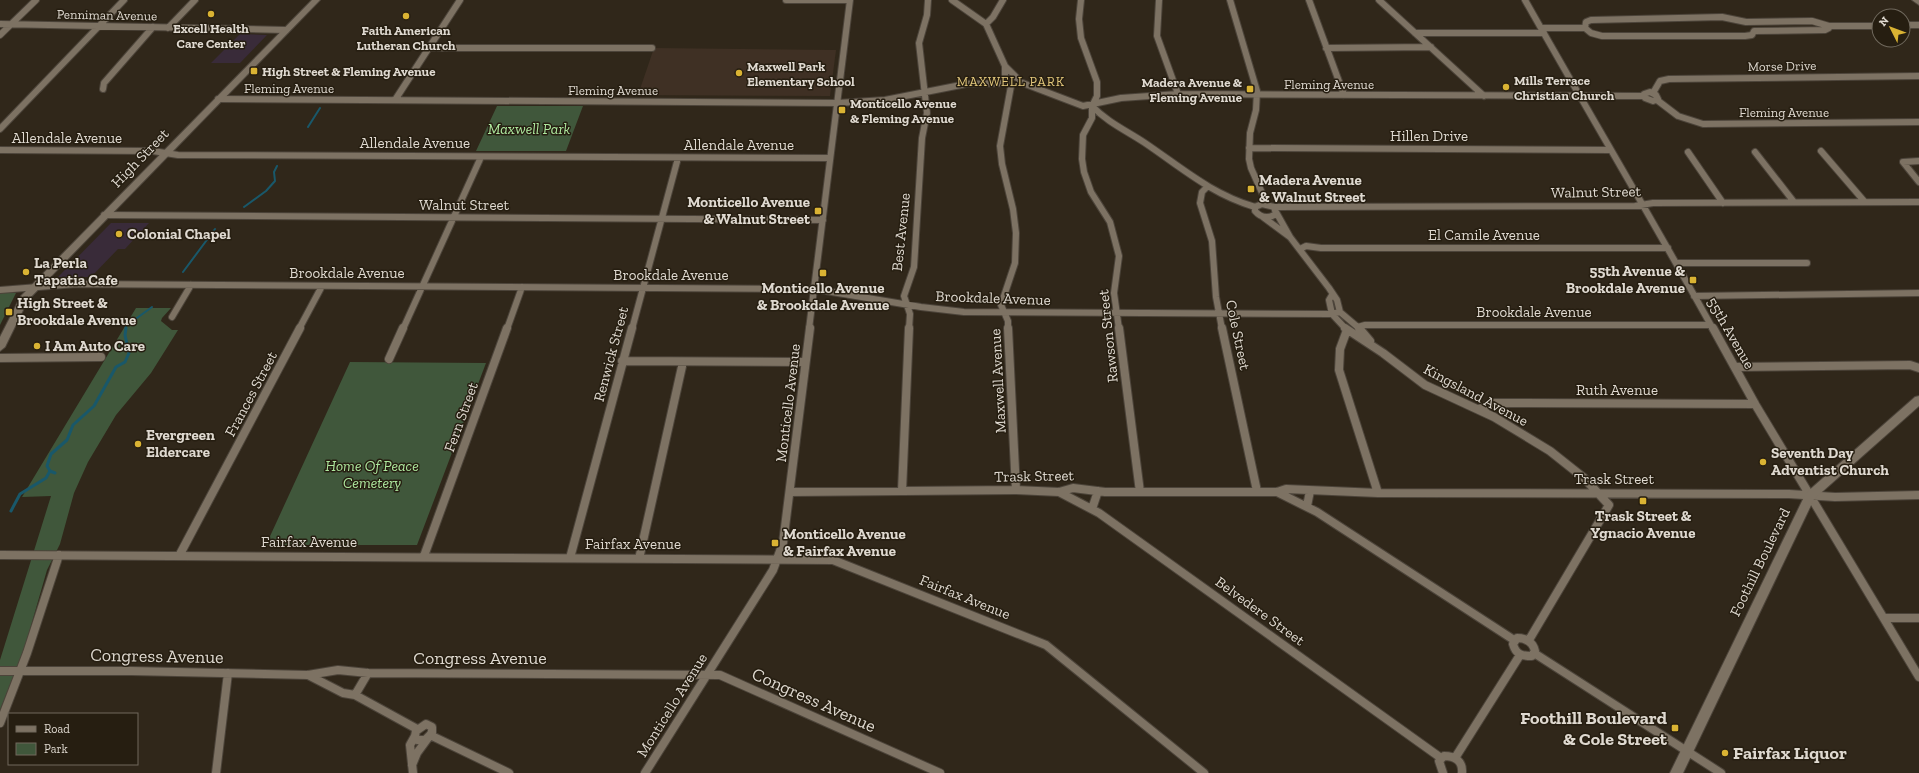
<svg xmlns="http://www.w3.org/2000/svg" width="1919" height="773" font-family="'Zilla Slab',serif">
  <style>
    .commercial { fill: #392b39 }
    .education { fill: #3f3024 }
    .green { fill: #40573b }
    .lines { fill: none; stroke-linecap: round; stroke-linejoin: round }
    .stream-far1 { stroke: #19586a; stroke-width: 2 }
    .stream { stroke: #19586a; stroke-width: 3 }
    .street-far1-casing { stroke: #4c443a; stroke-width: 8 }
    .street-casing { stroke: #4c443a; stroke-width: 10 }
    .secondary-casing { stroke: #4c443a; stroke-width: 2 }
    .street-far1 { stroke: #7d7263; stroke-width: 6 }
    .street { stroke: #7d7263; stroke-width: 8 }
    .secondary { fill: #7d7263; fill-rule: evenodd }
    .poi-dot { fill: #dab333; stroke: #261e11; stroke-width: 1.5 }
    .labels { text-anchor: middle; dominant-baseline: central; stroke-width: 3; stroke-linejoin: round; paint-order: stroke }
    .far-street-label { font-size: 13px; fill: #dfd9d0; stroke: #261e11 }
    .far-poi-label { font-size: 13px; font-weight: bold; fill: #dfd9d0; stroke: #261e11; text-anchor: start }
    .far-neighbourhood-label { font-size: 13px; letter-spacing: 1px; fill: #e4c97d; stroke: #261e11 }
    .park-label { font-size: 15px; font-style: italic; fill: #aee99f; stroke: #261e11 }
    .street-label { font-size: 15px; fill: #dfd9d0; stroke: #261e11 }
    .poi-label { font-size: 15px; font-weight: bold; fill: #dfd9d0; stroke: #261e11; text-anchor: start }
    .near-street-label { font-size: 18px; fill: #dfd9d0; stroke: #261e11 }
    .near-poi-label { font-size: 18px; font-weight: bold; fill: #dfd9d0; stroke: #261e11; text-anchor: end }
  </style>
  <rect width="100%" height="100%" fill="#30271a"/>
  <path class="commercial" d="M240,34L267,35L240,63H211Z
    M111,223H149L125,249H118L91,277H58Z"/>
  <path class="education" d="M654,48L836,50L830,96L638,95Z"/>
  <path class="green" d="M497,106H583L566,151H476Z
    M0,293H16L0,325Z
    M136,308H171L162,318L161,321L172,330H178L151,373L116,415L88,462L74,493L60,544L47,570L24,650L0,710V660L51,496L22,497Z
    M350,362L486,363L417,545H266Z"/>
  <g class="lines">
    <path class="stream-far1" d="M308,127L320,108
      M244,207L266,191L275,181L274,172L277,166
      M183,272L215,229
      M126,329V326L152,307"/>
    <path class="stream" d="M50,471L55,473
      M11,511L20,494L46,478L50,471L47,466L51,454L67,440L73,425L94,406L116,367L125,362L129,353L125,335L126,328"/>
    <g class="street-far1-casing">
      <path id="street-far1" d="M786,0H850
        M952,0L986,24L1005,66L1017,78
        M1081,0L1079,19L1081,38L1097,82V96L1092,106V118L1083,135L1082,159L1084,172L1091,192L1110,222L1119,256L1114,293L1119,329
        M1159,0L1157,36L1178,94
        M1230,0L1257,91L1256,110L1250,133L1249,159L1251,168L1267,204
        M1309,0L1344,95
        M1379,0L1484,96
        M1525,0C1587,110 1652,219 1713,329
        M0,24L286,30
        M986,24L993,17L1003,0
        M1903,25H1919
        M168,28L195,0
        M1541,28H1585
        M1585,28L1586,22L1591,20L1722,17L1746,22L1812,21L1829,26H1879
        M1585,28L1591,33L1602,36H1745L1752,35L1754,31L1825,30L1829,28V26
        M1415,33H1544
        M0,35L36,0
        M431,48H652
        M1326,48L1431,47
        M1005,66V81
        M1020,82L1083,106L1121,98L1178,94L1644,96
        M103,89L104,83L153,27
        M1650,92L1656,95L1658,99L1653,101L1645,98L1644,94Z
        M1653,93L1660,81L1669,79L1919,76
        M218,99L838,103L885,100L966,84L1006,83
        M395,100L460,0
        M1657,100L1678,116L1703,124L1919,122
        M1092,106C1107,122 1127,131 1145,143C1182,168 1211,194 1255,207
        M0,129L124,0
        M1249,148L1610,150
        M0,150L153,151L178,155L830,158
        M1821,151L1864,201
        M1688,152L1723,203
        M1755,152L1794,202
        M1919,161L1903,162L1919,182
        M1206,188L1202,192L1200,203L1212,241L1216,297L1222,329
        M1262,204L1274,207L1276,214C1268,219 1261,218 1255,211V207Z
        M1274,207L1635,206L1653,203L1919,202
        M1276,212L1290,237
        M104,215L823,220
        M1263,217L1290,237L1329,288L1337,300L1340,312L1360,329
        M1300,249L1306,246L1321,248H1668
        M1676,263H1807
        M0,290L76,284L814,289L921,307L964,312L1331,314L1340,312
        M1332,295L1329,300L1332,314L1346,329
        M1694,296L1919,293
        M172,317L191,285
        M1358,327L1365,325H1710
        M299,329L322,286
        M403,329L481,157
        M507,329L522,287
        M632,329L678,158
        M809,329L850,0
        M909,329L910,314L904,296L914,267L922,138L927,113L919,43L927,15L928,0
        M1008,329V321L1001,305L1015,263L1016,233L1013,209L1002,164L1000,146L1011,86"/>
    </g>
    <g class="street-casing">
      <path id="street" d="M1008,328L1016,490
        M1119,328L1140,492
        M1222,328L1257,491
        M1345,328L1383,353L1425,385L1494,417L1550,451L1584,478L1609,505L1529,640
        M1359,328L1370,341
        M1713,328L1755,404L1919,677
        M1347,330L1340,349L1339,370L1378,493
        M0,358L101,357
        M389,359L403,328
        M622,361L805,362
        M1735,367L1910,365L1919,368
        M1479,409L1494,403L1755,404
        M902,491L909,328
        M790,492L1016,490L1059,492L1073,488L1105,492H1277L1286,489L1378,493L1789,494L1835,497L1919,495
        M1059,492L1099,513L1441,758
        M1277,492L1317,512L1514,640
        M1307,506L1310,491
        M1092,509L1098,491
        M0,555L833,560L1046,645L1204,773
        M179,556L300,328
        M424,556L507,328
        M570,558L632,328
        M639,559L683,362
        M1884,618H1919
        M1517,638C1526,638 1533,642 1535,651L1532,656C1522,656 1516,655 1513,644Z
        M1534,653L1721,773
        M0,671H131L308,675L338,670L368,673L720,675L940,773
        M308,675L343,693L355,695L417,729
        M355,695L368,673
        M0,723L27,653L59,555
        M426,724L432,727V733L425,740H417L415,736L416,731Z
        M430,735L509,773
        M1455,758L1520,655
        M412,765L417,753L428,738
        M216,773L228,673
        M413,773L410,745L415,736
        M645,773L773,570L783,543L810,328
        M1443,773L1439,761L1444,756C1455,756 1463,761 1462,773"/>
    </g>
    <g class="secondary-casing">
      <path id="secondary" d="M312,0H320L28,300L5,347L0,351V337L21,296Z
        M1912,0H1919V5Z
        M1919,396V406L1814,499L1683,773H1670L1806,493L1915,397Z"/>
    </g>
    <use href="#street-far1" class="street-far1"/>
    <use href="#street" class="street"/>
    <use href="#secondary" class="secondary"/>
  </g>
  <g class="poi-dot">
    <circle cx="211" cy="14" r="4"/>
    <circle cx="406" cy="16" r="4"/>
    <rect x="250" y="67" width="8" height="8" rx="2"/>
    <circle cx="739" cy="73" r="4"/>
    <circle cx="1506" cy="87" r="4"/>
    <rect x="1246" y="85" width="8" height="8" rx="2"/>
    <rect x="838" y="106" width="8" height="8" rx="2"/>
    <rect x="1247" y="185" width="8" height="8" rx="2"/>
    <rect x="814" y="207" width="8" height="8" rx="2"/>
    <circle cx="119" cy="234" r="4"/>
    <circle cx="26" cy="272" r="4"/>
    <rect x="819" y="269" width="8" height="8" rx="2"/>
    <rect x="1689" y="276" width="8" height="8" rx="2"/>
    <rect x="5" y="308" width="8" height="8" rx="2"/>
    <circle cx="37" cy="346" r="4"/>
    <circle cx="138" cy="444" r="4"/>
    <circle cx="1763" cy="462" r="4"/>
    <rect x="1639" y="497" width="8" height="8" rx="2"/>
    <rect x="771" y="539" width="8" height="8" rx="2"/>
    <rect x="1671" y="724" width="8" height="8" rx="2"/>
    <circle cx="1725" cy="753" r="4"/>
  </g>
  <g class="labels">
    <g class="far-street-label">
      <text transform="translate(107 15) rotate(1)">Penniman Avenue</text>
      <text transform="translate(1782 66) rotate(-1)">Morse Drive</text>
      <text x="1329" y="84">Fleming Avenue</text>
      <text x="289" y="88">Fleming Avenue</text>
      <text x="613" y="90">Fleming Avenue</text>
      <text x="1784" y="112">Fleming Avenue</text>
    </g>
    <g class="far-poi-label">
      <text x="211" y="28" text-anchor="middle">Excell Health<tspan x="211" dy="15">Care Center</tspan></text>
      <text x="406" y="30" text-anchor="middle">Faith American<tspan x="406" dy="15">Lutheran Church</tspan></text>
      <text x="747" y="66">Maxwell Park<tspan x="747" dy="15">Elementary School</tspan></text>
      <text x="262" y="71">High Street &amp; Fleming Avenue</text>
      <text x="1514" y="80">Mills Terrace<tspan x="1514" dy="15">Christian Church</tspan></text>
      <text x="1242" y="82" text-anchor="end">Madera Avenue &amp;<tspan x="1242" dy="15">Fleming Avenue</tspan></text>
      <text x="850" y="103">Monticello Avenue<tspan x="850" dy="15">&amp; Fleming Avenue</tspan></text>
    </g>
    <g class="far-neighbourhood-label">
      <text x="1011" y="81">MAXWELL PARK</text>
    </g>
    <g class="park-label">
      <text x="529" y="129">Maxwell Park</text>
      <text x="372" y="466">Home Of Peace<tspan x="372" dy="17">Cemetery</tspan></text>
    </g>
    <g class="street-label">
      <text x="1429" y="136">Hillen Drive</text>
      <text x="67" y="138">Allendale Avenue</text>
      <text x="415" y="143">Allendale Avenue</text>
      <text x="739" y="145">Allendale Avenue</text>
      <text transform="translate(140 158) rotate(-46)">High Street</text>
      <text transform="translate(1596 192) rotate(-1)">Walnut Street</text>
      <text x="464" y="205">Walnut Street</text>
      <text transform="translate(901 232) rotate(-84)">Best Avenue</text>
      <text x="1484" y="235">El Camile Avenue</text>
      <text x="347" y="273">Brookdale Avenue</text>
      <text x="671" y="275">Brookdale Avenue</text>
      <text transform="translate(993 298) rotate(2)">Brookdale Avenue</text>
      <text x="1534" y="312">Brookdale Avenue</text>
      <text transform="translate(1731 333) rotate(60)">55th Avenue</text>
      <text transform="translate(1238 335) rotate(78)">Cole Street</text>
      <text transform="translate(1108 336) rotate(-96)">Rawson Street</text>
      <text transform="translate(611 354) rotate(-75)">Renwick Street</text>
      <text transform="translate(998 381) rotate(-93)">Maxwell Avenue</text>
      <text x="1617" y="390">Ruth Avenue</text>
      <text transform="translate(251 394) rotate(-62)">Frances Street</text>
      <text transform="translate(1476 395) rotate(28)">Kingsland Avenue</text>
      <text transform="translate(788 403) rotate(-83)">Monticello Avenue</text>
      <text transform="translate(461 417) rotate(-70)">Fern Street</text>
      <text transform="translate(1034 476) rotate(-1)">Trask Street</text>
      <text x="1614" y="479">Trask Street</text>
      <text x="309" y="542">Fairfax Avenue</text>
      <text x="633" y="544">Fairfax Avenue</text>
      <text transform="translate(1760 562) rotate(-64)">Foothill Boulevard</text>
      <text transform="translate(965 597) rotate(22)">Fairfax Avenue</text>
      <text transform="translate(1260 611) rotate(36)">Belvedere Street</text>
      <text transform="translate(672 705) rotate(-58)">Monticello Avenue</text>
    </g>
    <g class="poi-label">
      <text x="1259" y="180">Madera Avenue<tspan x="1259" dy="17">&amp; Walnut Street</tspan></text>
      <text x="810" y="202" text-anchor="end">Monticello Avenue<tspan x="810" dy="17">&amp; Walnut Street</tspan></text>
      <text x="127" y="234">Colonial Chapel</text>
      <text x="34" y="263">La Perla<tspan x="34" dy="17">Tapatia Cafe</tspan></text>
      <text x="1685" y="271" text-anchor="end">55th Avenue &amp;<tspan x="1685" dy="17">Brookdale Avenue</tspan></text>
      <text x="823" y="288" text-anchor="middle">Monticello Avenue<tspan x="823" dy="17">&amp; Brookdale Avenue</tspan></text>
      <text x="17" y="303">High Street &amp;<tspan x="17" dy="17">Brookdale Avenue</tspan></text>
      <text x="45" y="346">I Am Auto Care</text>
      <text x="146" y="435">Evergreen<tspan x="146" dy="17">Eldercare</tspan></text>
      <text x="1771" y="453">Seventh Day<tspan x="1771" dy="17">Adventist Church</tspan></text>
      <text x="1643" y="516" text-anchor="middle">Trask Street &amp;<tspan x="1643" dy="17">Ygnacio Avenue</tspan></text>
      <text x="783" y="534">Monticello Avenue<tspan x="783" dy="17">&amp; Fairfax Avenue</tspan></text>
    </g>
    <g class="near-street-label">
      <text transform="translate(157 656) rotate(1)">Congress Avenue</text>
      <text x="480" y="658">Congress Avenue</text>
      <text transform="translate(814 700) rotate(24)">Congress Avenue</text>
    </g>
    <g class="near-poi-label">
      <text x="1667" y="718">Foothill Boulevard<tspan x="1667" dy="21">&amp; Cole Street</tspan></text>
      <text x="1733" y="753" text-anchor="start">Fairfax Liquor</text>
    </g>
  </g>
  <rect x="8" y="713" width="130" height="52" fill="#261e11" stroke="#70695d"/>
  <rect x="16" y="726" width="20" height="6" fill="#7d7263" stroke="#70695d"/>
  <text x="44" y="733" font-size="12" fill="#dfd9d0">Road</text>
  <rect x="16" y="743" width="20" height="12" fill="#40573b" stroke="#70695d"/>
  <text x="44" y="753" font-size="12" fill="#dfd9d0">Park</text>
  <g transform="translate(1891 28) rotate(312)"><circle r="19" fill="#261e11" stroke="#70695d"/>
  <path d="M0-3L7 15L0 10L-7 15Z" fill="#dab333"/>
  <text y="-6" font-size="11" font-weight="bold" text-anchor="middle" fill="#dfd9d0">N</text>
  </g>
</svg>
